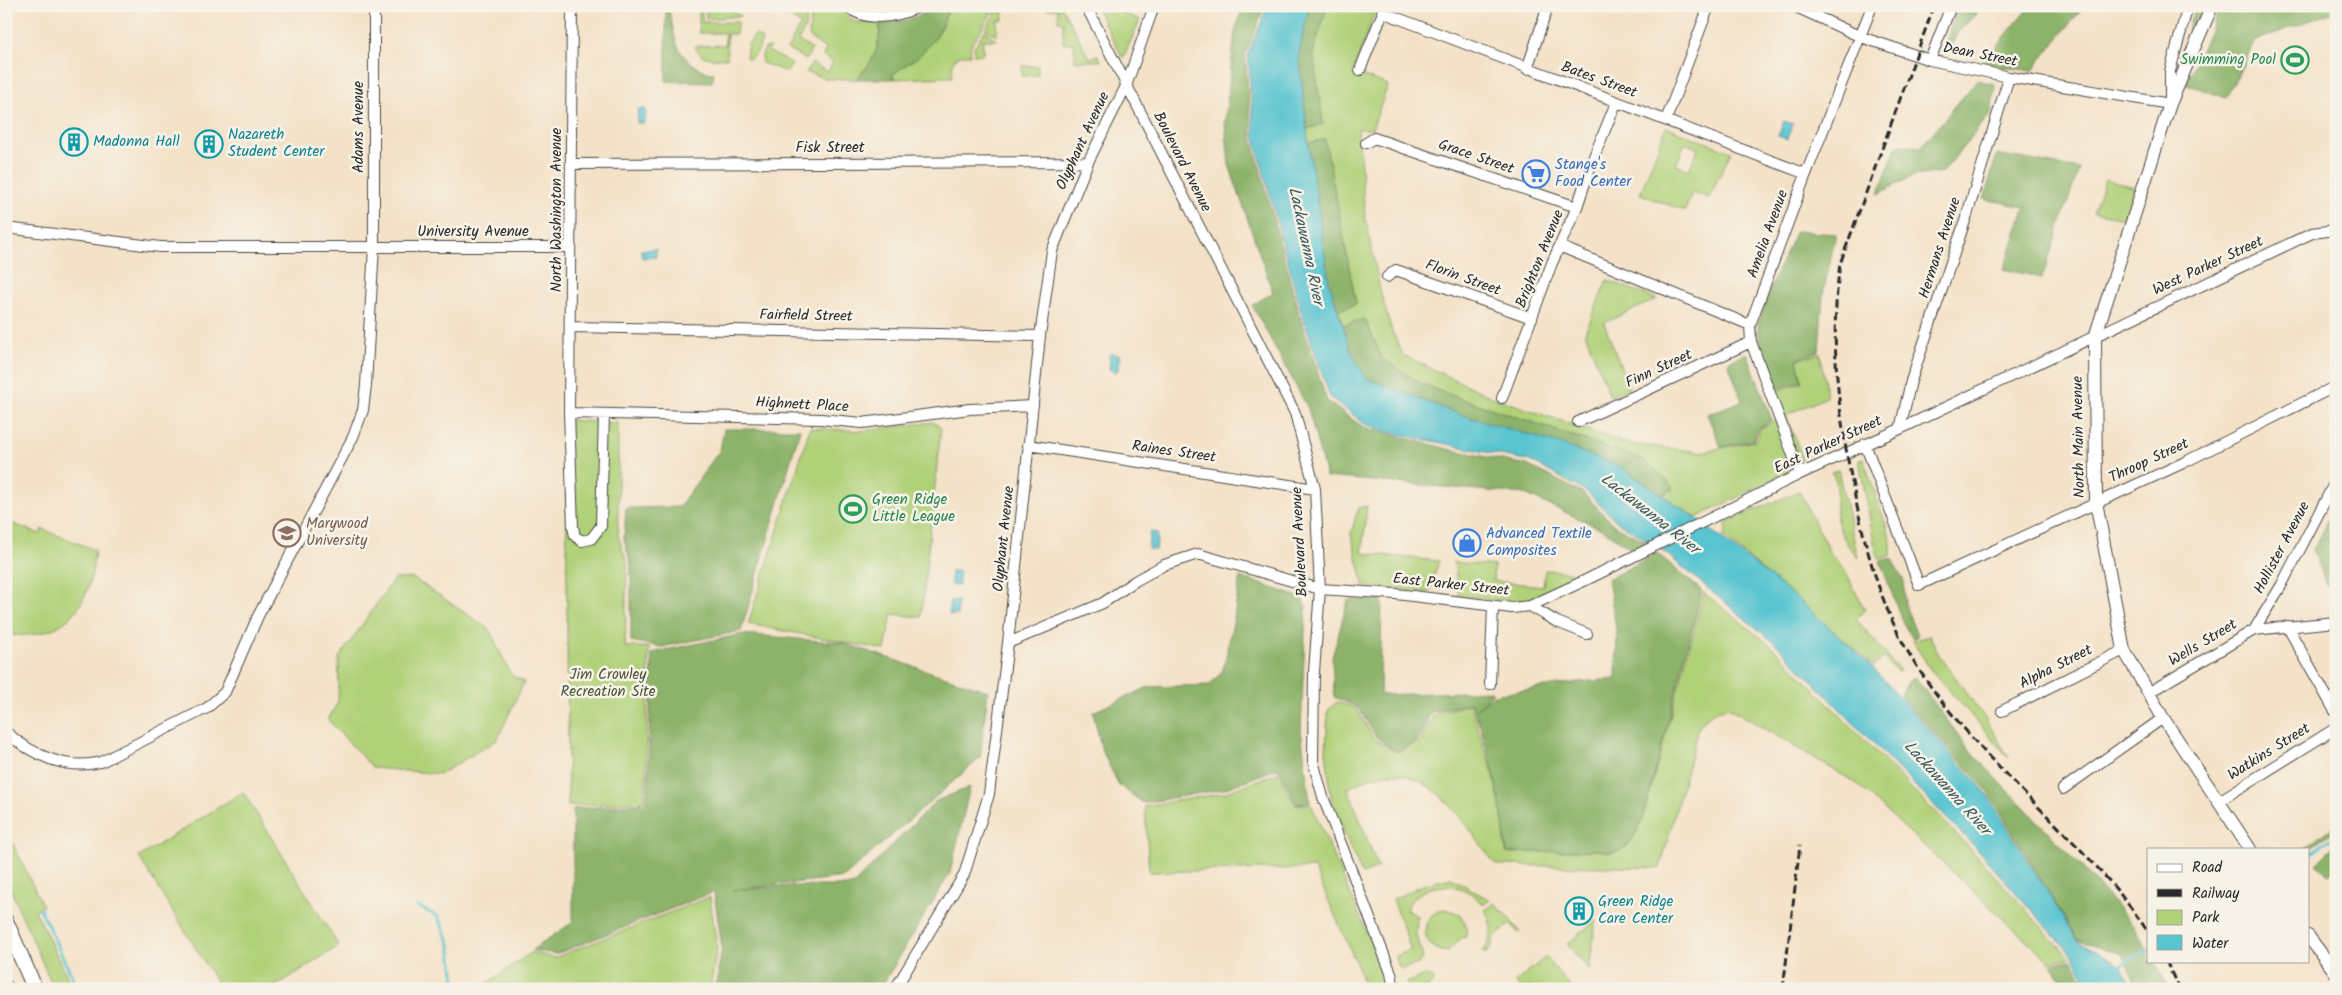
<svg xmlns="http://www.w3.org/2000/svg" width="2342" height="995" font-family="Kalam,sans-serif">
  <style>
    .green { fill: #b1d179; stroke: #6e7e52; fill-rule: evenodd }
    .forest { fill: #8cb369; stroke: #5c6f4a }
    .water { fill: #58c4d0; stroke: #42787e }
    .lines { fill: none; stroke-linecap: round; stroke-linejoin: round }
    .stream { stroke: #58c4d0; stroke-width: 3 }
    .minor-casing { stroke: #494643; stroke-width: 12 }
    .major-casing { stroke: #494643; stroke-width: 14 }
    .highway-casing { stroke: #494643; stroke-width: 17 }
    .minor { stroke: #fff; stroke-width: 10 }
    .major { stroke: #fff; stroke-width: 12 }
    .highway { stroke: #fff; stroke-width: 15 }
    .rail { stroke: #2b2b2b; stroke-width: 3; stroke-dasharray: 8 4; stroke-linecap: butt }
    .labels { text-anchor: middle; dominant-baseline: central; stroke-width: 5; stroke-linejoin: round; paint-order: stroke }
    .street-label { font-size: 15px; fill: #2b2b2b; stroke: #f7f3e8 }
    .leisure-label { font-size: 15px; fill: #27864d; stroke: #f7f3e8; text-anchor: end }
    .culture-label { font-size: 15px; fill: #0d838f; stroke: #f7f3e8; text-anchor: start }
    .shop-label { font-size: 15px; fill: #366cbe; stroke: #f7f3e8; text-anchor: start }
    .education-label { font-size: 15px; fill: #785e54; stroke: #f7f3e8; text-anchor: start }
    .park-label { font-size: 15px; fill: #4c543e; stroke: #f7f3e8 }
    .water-label { font-size: 16px; font-style: italic; fill: #38595d; stroke: #f7f3e8 }
  </style>
  <rect width="100%" height="100%" fill="#f7f3e8"/>
  <filter id="ink" filterUnits="userSpaceOnUse"><feTurbulence type="fractalNoise" baseFrequency=".02" numOctaves="2"/><feDisplacementMap in="SourceGraphic" scale="10" xChannelSelector="R" yChannelSelector="G"/><feConvolveMatrix kernelMatrix="1 2 1 2 8 2 1 2 1" color-interpolation-filters="sRGB"/></filter>
  <filter id="wash" filterUnits="userSpaceOnUse"><feTurbulence type="fractalNoise" baseFrequency=".0096" numOctaves="4" result="noise"/><feDisplacementMap in="SourceGraphic" scale="20" xChannelSelector="R" yChannelSelector="G"/><feGaussianBlur stdDeviation="1.12" result="paint"/><feColorMatrix in="noise" values="0 0 0 0 0 0 0 0 0 0 0 0 0 0 0 0 0 1.4 0 .05"/><feComposite in="paint" operator="in"/></filter>
  <g filter="url(#wash)">
    <rect width="100%" height="100%" fill="#f4e2c8"/>
    <path class="green" d="M699,6H702V22H738L736,34H727V58C713,58 701,61 695,46L725,45V33H699Z
      M706,6H723L741,16L706,19Z
      M786,6H809L805,28L798,41L812,49L806,60L787,49L801,24L792,19L795,13Z
      M813,6H836L855,22L880,24C879,49 874,63 855,79H827L806,72L812,63L828,72L833,62L823,56L826,49L810,38L809,30Z
      M950,6H996L971,45L970,55H960L953,61L952,77L893,79V74L919,56L937,36Z
      M1000,6H1016V9H1003V20H997V36L985,29Z
      M1046,6H1061L1090,58L1098,55L1101,61H1075L1074,43H1063V22L1058,21V9H1046Z
      M1095,6H1108L1140,20L1123,58Z
      M1327,6H1377L1353,72L1388,85L1372,129H1358L1365,216L1381,294L1392,331L1403,355L1492,397L1625,443L1701,452L1756,441L1761,428L1783,416L1774,392L1802,382L1797,360L1820,353L1827,397L1786,415L1803,459L1788,465L1790,471L1696,518L1662,495L1674,489L1644,460L1442,392L1420,383L1382,359L1365,319L1343,325L1338,310L1356,304L1325,140L1308,143L1307,129L1323,124L1313,53Z
      M984,31L997,40H983V54L974,55V47Z
      M755,35L762,39C760,47 756,57 748,59L746,57L748,44Z
      M770,47L768,51L792,64L787,72L762,63L761,58L765,48Z
      M1022,66H1038V75L1022,76Z
      M1666,127L1731,152L1709,198L1692,192L1685,211L1640,194ZM1685,143L1698,149L1689,170L1676,165Z
      M2105,179L2134,187L2124,218L2093,212Z
      M1607,280L1657,299L1604,323L1629,388L1610,396L1585,333Z
      M566,420L618,423V535L627,563L625,647H649L645,801L568,806Z
      M933,422L941,428L921,617L892,614L885,650L748,624L810,428L861,431Z
      M1863,458L1891,540V555L1879,559L1874,542L1859,460Z
      M1838,470L1858,558C1847,546 1837,529 1836,513C1835,498 1841,484 1831,472Z
      M1799,491L1830,553L1844,569L1865,610L1856,619L1900,671L1897,672L1884,657L1874,666L1724,537L1727,522Z
      M1367,506L1362,553L1439,561L1429,593L1364,586L1351,534L1358,508Z
      M8,522L40,534L42,529L95,550C90,607 69,639 6,635Z
      M1454,562L1494,566L1493,581L1543,586L1545,570L1569,572L1576,576L1527,600L1516,602L1459,596Z
      M413,578L489,629L511,675L524,682L497,740L440,774L373,768L328,720L338,702L339,658L394,579Z
      M1704,593L1775,649L1963,841L2070,958L2050,962L1856,783L1728,707C1714,710 1705,717 1698,729L1660,868L1496,865C1468,830 1433,764 1380,775C1369,777 1358,784 1348,788L1378,868L1362,874L1332,805L1326,751L1328,710L1337,702L1356,708L1374,739L1397,752L1420,741L1434,714L1470,704L1493,773L1502,814L1506,853L1599,850C1626,859 1633,839 1643,818Z
      M1930,635L1937,652L1985,718L2009,758L1930,669L1913,641Z
      M1278,773L1296,805L1311,804L1377,956L1385,989H1365L1358,967L1314,868L1149,872L1145,806L1224,793Z
      M243,792L339,946L271,989H221L139,857Z
      M6,830L43,906L35,910L73,989H54L6,879Z
      M1451,878L1490,900L1483,905C1477,898 1471,892 1462,889C1443,881 1412,889 1406,911H1409L1417,916L1416,936L1423,957L1418,964L1401,969L1396,961V956L1411,950L1393,899L1425,884Z
      M710,897L717,948L710,989H479L532,952L554,958Z
      M1495,903L1520,931L1518,933L1510,924L1495,936L1492,947L1485,954L1483,951C1493,940 1493,923 1485,910Z
      M1443,909C1459,910 1471,922 1465,938L1463,937L1448,950L1449,952C1421,951 1416,918 1443,909Z
      M1596,920L1589,970L1567,944Z
      M1546,957L1570,987L1568,989H1521L1515,982Z
      M1425,976L1432,977L1435,980L1428,986L1429,989H1409L1406,983Z"/>
    <path class="forest" d="M666,6H668C672,20 673,36 679,49C685,60 702,73 714,73L712,82L666,81Z
      M944,6H950L937,36L919,56L893,74V79H855C874,63 879,49 880,24L907,20Z
      M1243,6H1265L1245,55L1252,138L1299,314L1327,401L1363,427L1452,450L1527,465L1583,493L1615,526L1649,543L1631,549L1604,530L1525,494L1326,477L1308,408L1252,305L1273,293L1229,165L1225,121L1235,32Z
      M1309,6H1327L1313,53L1323,124L1307,129L1299,54Z
      M1958,6H1984L1957,33L1950,50L1945,44Z
      M2030,6H2084L2032,71L1982,64Z
      M2195,6H2209L2200,26L2188,30Z
      M2221,6H2336V11L2255,41L2226,98L2186,84Z
      M1977,80L1995,84L1991,113L1943,172L1913,176L1878,194L1897,145L1921,147Z
      M1325,139L1356,304L1338,310L1329,282L1308,143Z
      M1997,154L2079,169L2042,278L2004,269L2025,207L1984,199Z
      M1796,231L1836,234L1823,294L1819,351L1797,359L1801,381L1774,390L1761,346L1758,324L1774,279Z
      M1365,319L1382,359L1420,383L1442,392L1644,460L1667,480L1674,488L1662,495L1621,467L1560,444L1456,413L1366,378L1351,351L1343,325Z
      M1747,353L1772,420L1759,428L1754,440L1721,447L1707,414L1742,401L1728,362Z
      M724,429H800L741,631L661,647L631,641V565L624,539L626,508L679,507L720,450Z
      M2336,503V556L2327,586L2313,550Z
      M1657,553L1702,591L1643,818C1633,839 1626,859 1599,850L1507,853C1501,802 1491,750 1471,703L1431,712L1417,741L1396,751L1376,737L1358,707L1334,697L1332,658L1348,600H1382L1380,695L1492,691V694L1476,709L1494,695L1578,682L1616,679L1617,635L1608,579Z
      M1891,558L1904,581L1905,605L1917,636L1913,639L1903,623L1880,561Z
      M1240,577L1302,598L1306,607L1301,730L1310,802L1297,804L1278,768L1224,789L1143,803L1119,785L1102,751L1093,712L1149,687L1210,685L1223,670L1234,618Z
      M743,634L843,643L988,691L980,758L844,877L733,890L790,886H852L936,801L970,787L950,873L880,989H715L722,948L714,892L556,954L532,950L573,922V809L647,803L652,653Z
      M1915,677L1970,751L2084,869L2133,925L2148,950V961H2155L2168,989H2136L2135,981L2122,954L2077,939L1987,790L1900,696L1908,682Z
      M2336,825V830L2307,849H2303Z
      M2336,844V870L2328,875L2316,864Z
      M2072,960L2089,989H2066L2052,964Z"/>
    <path class="water" d="M1268,6H1309L1299,54L1308,141L1329,282L1351,351L1366,378L1456,413L1560,444L1621,467L1696,518L1797,598L1868,663L1985,791L2077,940L2121,965L2134,989H2092L2072,955L1972,844L1779,647L1657,546L1616,521L1587,492L1530,461L1388,432L1365,424L1330,397L1301,311L1254,136L1248,54Z
      M2291,50L2300,51V70L2290,69Z
      M638,109H646L645,123H637Z
      M1784,121L1793,124L1787,139L1778,136Z
      M656,249V257L642,258L641,250Z
      M1111,353L1120,355L1118,370L1115,372L1109,369L1110,359L1108,356Z
      M1150,532L1158,533L1156,550L1148,549Z
      M951,571H959V586L951,585Z
      M950,601H958L957,615H949Z"/>
    <g class="lines">
      <path class="stream" d="M2336,585L2334,630L2336,633
        M2308,854L2336,836
        M417,906L438,917L450,944L455,979L450,989
        M40,909L78,989
        M2118,966L2148,950"/>
    </g>
  </g>
  <g filter="url(#ink)">
    <g class="lines">
      <g class="minor-casing">
        <path id="minor" d="M572,6L569,413L573,527L575,536L582,541L591,539L601,526L604,414
          M846,6C868,24 897,17 921,6
          M1086,6L1295,413L1315,489L1320,589L1314,672L1313,761L1323,797L1391,973L1394,989
          M1794,6L1861,37L1930,60L2009,77L2170,104V71L2188,6
          M1382,12L1806,174
          M1930,60L1951,6
          M1527,69L1548,6
          M1360,70L1385,7
          M1666,120L1709,6
          M1366,143L1374,138L1577,207
          M572,164L1088,162
          M6,228L160,247H571
          M1559,246L1750,325
          M1387,277L1396,270L1532,318
          M571,327L1040,336
          M1502,398L1552,263L1577,207L1593,159L1616,103
          M569,413L821,419L862,423L970,409L1033,406
          M1578,422L1751,342
          M1900,429L1911,381L1967,215L2009,77
          M1865,444L1919,585L2183,463L2336,386
          M1028,445L1315,489
          M1800,474L1751,342L1750,325L1806,174L1872,6
          M1530,606L1557,622L1587,634
          M2287,626L2336,713
          M2254,630L2281,586L2336,480
          M1008,643L1103,603L1135,581L1164,565L1198,554L1320,589L1396,594L1512,608L1530,606L1586,580L1800,474L1900,429L2312,233L2336,230
          M1490,684L1493,606
          M2148,693L2254,630L2336,622
          M2002,711L2124,650
          M6,732C32,755 66,771 101,762L207,708L225,692L258,616L353,437L363,410L366,385L374,247V6
          M2063,789L2163,718
          M2219,801L2336,728
          M895,989L964,875L989,794L1008,643L1040,336L1052,251L1088,162L1126,86L1154,6"/>
      </g>
      <g class="major-casing">
        <path id="major" d="M2212,6L2170,104L2095,337L2096,502L2124,650L2163,718L2250,849
          M2308,936L2336,973"/>
      </g>
      <g class="highway-casing">
        <path id="highway" d="M6,922L35,989
          M6,988V989"/>
      </g>
      <use href="#minor" class="minor"/>
      <use href="#major" class="major"/>
      <use href="#highway" class="highway"/>
      <path class="rail" d="M1934,6L1840,264C1830,334 1837,402 1850,471C1860,525 1872,577 1895,627C1916,672 1949,712 1982,749C2037,810 2103,863 2148,932
        M2166,961L2179,989
        M1783,989L1800,845"/>
    </g>
  </g>
  <defs>
    <g id="stadium-ring" transform="scale(1.4375)"><circle r="9.5" fill="#f7f3e8" stroke="#2e9e5b" stroke-width="1.5"/><path d="M0-5a6.5 5 0 1 0 0 10a6.5 5 0 1 0 0-10ZM-3.5-1.8h7v3.6h-7Z" fill="#2e9e5b"/></g>
    <g id="building-ring" transform="scale(1.4375)"><circle r="9.5" fill="#f7f3e8" stroke="#0f9aa8" stroke-width="1.5"/><path d="M-4-6H4V6H1V3H-1V6H-4ZM-2.5-4.3h1.7v1.8h-1.7ZM.8-4.3h1.7v1.8H.8ZM-2.5-1h1.7V.8h-1.7ZM.8-1h1.7V.8H.8Z" fill="#0f9aa8"/></g>
    <g id="supermarket-ring" transform="scale(1.4375)"><circle r="9.5" fill="#f7f3e8" stroke="#3f7fe0" stroke-width="1.5"/><path d="M-6-5.5h2.5l.6 2H6L4.5 2H-2.5L-4.4-4H-6ZM-1.5 3.2a1.3 1.3 0 1 0 .1 0ZM3 3.2a1.3 1.3 0 1 0 .1 0Z" fill="#3f7fe0"/></g>
    <g id="university-ring" transform="scale(1.4375)"><circle r="9.5" fill="#f7f3e8" stroke="#8d6e63" stroke-width="1.5"/><path d="M0-5L7-2L0 1L-7-2ZM-4 1L0 2.5L4 1V4Q0 6-4 4Z" fill="#8d6e63"/></g>
    <g id="shop-ring" transform="scale(1.4375)"><circle r="9.5" fill="#f7f3e8" stroke="#3f7fe0" stroke-width="1.5"/><path d="M-5-2.5h2.3a2.7 3.5 0 0 1 5.4 0H5L5.5 6h-11ZM-1.5-2.5h3a1.5 2.3 0 0 0-3 0Z" fill="#3f7fe0"/></g>
  </defs>
  <g fill-rule="evenodd">
    <use href="#stadium-ring" x="2295" y="60"/>
    <use href="#building-ring" x="74" y="142"/>
    <use href="#building-ring" x="209" y="144"/>
    <use href="#supermarket-ring" x="1536" y="174"/>
    <use href="#stadium-ring" x="853" y="509"/>
    <use href="#university-ring" x="287" y="533"/>
    <use href="#shop-ring" x="1467" y="543"/>
    <use href="#building-ring" x="1579" y="911"/>
  </g>
  <g class="labels">
    <g class="street-label">
      <text transform="translate(1980 55) rotate(11)">Dean Street</text>
      <text transform="translate(1599 80) rotate(20)">Bates Street</text>
      <text transform="translate(359 127) rotate(-90)">Adams Avenue</text>
      <text transform="translate(1083 141) rotate(-65)">Olyphant Avenue</text>
      <text x="830" y="148">Fisk Street</text>
      <text transform="translate(1476 157) rotate(19)">Grace Street</text>
      <text transform="translate(1182 162) rotate(63)">Boulevard Avenue</text>
      <text transform="translate(557 210) rotate(-90)">North Washington Avenue</text>
      <text x="473" y="232">University Avenue</text>
      <text transform="translate(1768 234) rotate(-70)">Amelia Avenue</text>
      <text transform="translate(1940 248) rotate(-72)">Hermans Avenue</text>
      <text transform="translate(1540 259) rotate(-68)">Brighton Avenue</text>
      <text transform="translate(2208 266) rotate(-25)">West Parker Street</text>
      <text transform="translate(1463 278) rotate(20)">Florin Street</text>
      <text transform="translate(806 316) rotate(1)">Fairfield Street</text>
      <text transform="translate(1659 369) rotate(-25)">Finn Street</text>
      <text transform="translate(802 405) rotate(3)">Highnett Place</text>
      <text transform="translate(2079 437) rotate(-91)">North Main Avenue</text>
      <text transform="translate(1828 445) rotate(-25)">East Parker Street</text>
      <text transform="translate(1174 452) rotate(8)">Raines Street</text>
      <text transform="translate(2149 461) rotate(-25)">Throop Street</text>
      <text transform="translate(1004 539) rotate(-84)">Olyphant Avenue</text>
      <text transform="translate(1300 542) rotate(-93)">Boulevard Avenue</text>
      <text transform="translate(2282 548) rotate(-62)">Hollister Avenue</text>
      <text transform="translate(1451 585) rotate(6)">East Parker Street</text>
      <text transform="translate(2203 643) rotate(-31)">Wells Street</text>
      <text transform="translate(2056 667) rotate(-27)">Alpha Street</text>
      <text transform="translate(2269 752) rotate(-32)">Watkins Street</text>
    </g>
    <g class="leisure-label">
      <text x="2276" y="60">Swimming Pool</text>
      <text x="872" y="500" text-anchor="start">Green Ridge<tspan x="872" dy="17">Little League</tspan></text>
    </g>
    <g class="culture-label">
      <text x="228" y="135">Nazareth<tspan x="228" dy="17">Student Center</tspan></text>
      <text x="93" y="142">Madonna Hall</text>
      <text x="1598" y="902">Green Ridge<tspan x="1598" dy="17">Care Center</tspan></text>
    </g>
    <g class="shop-label">
      <text x="1555" y="165">Stange's<tspan x="1555" dy="17">Food Center</tspan></text>
      <text x="1486" y="534">Advanced Textile<tspan x="1486" dy="17">Composites</tspan></text>
    </g>
    <g class="education-label">
      <text x="306" y="524">Marywood<tspan x="306" dy="17">University</tspan></text>
    </g>
    <g class="park-label">
      <text x="608" y="675">Jim Crowley<tspan x="608" dy="17">Recreation Site</tspan></text>
    </g>
    <g class="water-label">
      <text transform="translate(1306 246) rotate(78)">Lackawanna River</text>
      <text transform="translate(1650 514) rotate(38)">Lackawanna River</text>
      <text transform="translate(1947 788) rotate(48)">Lackawanna River</text>
    </g>
  </g>
  <rect width="2342" height="995" fill="none" stroke="#f7f3e8" stroke-width="25"/>
  <rect x="2147" y="848" width="162" height="115" fill="#f7f3e8" stroke="#a5a39c"/>
  <rect x="2157" y="864" width="25" height="8" fill="#ffffff" stroke="#a5a39c"/>
  <text x="2192" y="872" font-size="15" fill="#2b2b2b">Road</text>
  <rect x="2157" y="889" width="25" height="8" fill="#2b2b2b" stroke="#a5a39c"/>
  <text x="2192" y="898" font-size="15" fill="#2b2b2b">Railway</text>
  <rect x="2157" y="910" width="25" height="15" fill="#b1d179" stroke="#a5a39c"/>
  <text x="2192" y="922" font-size="15" fill="#2b2b2b">Park</text>
  <rect x="2157" y="935" width="25" height="15" fill="#58c4d0" stroke="#a5a39c"/>
  <text x="2192" y="948" font-size="15" fill="#2b2b2b">Water</text>
</svg>
